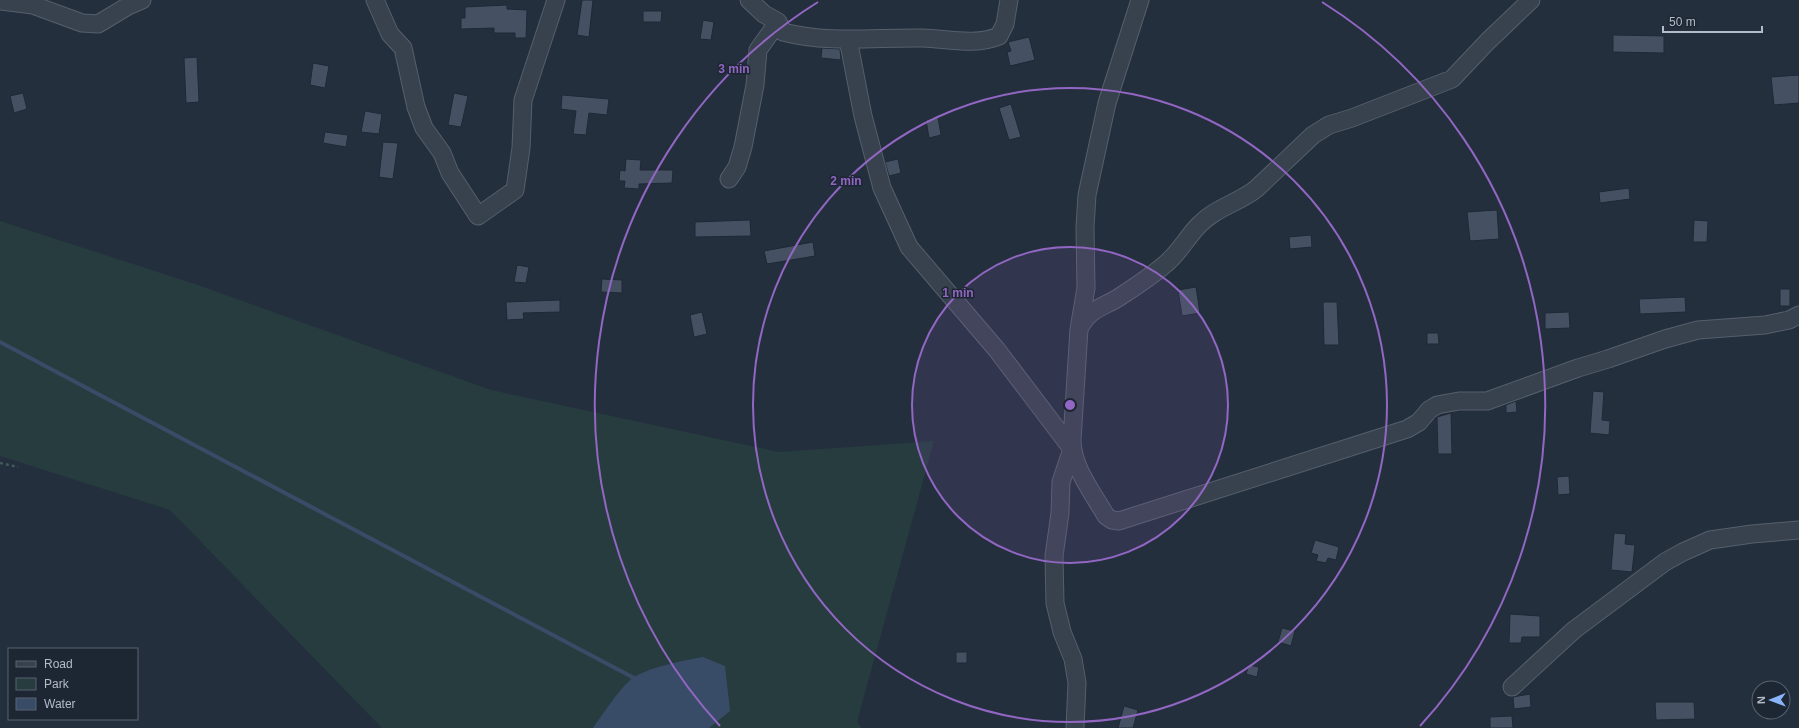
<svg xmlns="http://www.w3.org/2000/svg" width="1799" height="728" font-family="Arial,sans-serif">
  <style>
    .green { fill: #263c3f }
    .water { fill: #394c67 }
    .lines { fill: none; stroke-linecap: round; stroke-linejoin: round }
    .stream { stroke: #394c67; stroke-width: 4 }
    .building { fill: #455162; stroke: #1f2835 }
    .minor-casing { stroke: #565f6c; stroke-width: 19 }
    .path { stroke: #44595c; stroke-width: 2.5; stroke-dasharray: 3 3; stroke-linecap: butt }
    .minor { stroke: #38414e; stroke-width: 17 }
    .ring { fill: none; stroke: #9266c3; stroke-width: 2 }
    .centre { fill: #9266c3; stroke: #1d2633; stroke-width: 2 }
    .ring-label { font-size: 12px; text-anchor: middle; font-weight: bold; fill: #9266c3; stroke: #1d2633; stroke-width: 3; stroke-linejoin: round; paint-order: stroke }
  </style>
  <rect width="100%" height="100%" fill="#242f3e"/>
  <path class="green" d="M0,221L195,284L491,390L779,452L934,441L857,722L862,728H382L170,510L0,456Z"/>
  <path class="water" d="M703,657L725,666L730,711L709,728H593C602,715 622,685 634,677C653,666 682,661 703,657Z"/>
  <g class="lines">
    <path class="stream" d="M0,342L634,678"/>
  </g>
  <path class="building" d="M582,0H593L589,37L577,35Z
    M507,5V9L527,10L526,38H515V33H494V28L461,29V18H465V7Z
    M643,11H662L661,22H643Z
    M703,20L714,22L711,40L700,39Z
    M1613,35L1664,36V53L1613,52Z
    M1029,37L1035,60L1010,66L1007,52L1011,51L1008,42Z
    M822,48L840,49L841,60L821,58Z
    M197,57L199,102L186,103L184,58Z
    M313,63L329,66L325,88L310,85Z
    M1799,75V103L1774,105L1771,77Z
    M23,93L27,109L14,113L10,96Z
    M454,93L468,96L461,127L448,125Z
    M562,95L609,99L607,115L589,113L586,135L573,134L576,111L561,109Z
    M1011,104L1021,137L1009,140L999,108Z
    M365,111L382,114L379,134L361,132Z
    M938,117L941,135L929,138L926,120Z
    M325,132L348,135L346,147L323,143Z
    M383,142L398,143L393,179L379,177Z
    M626,159L641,160L640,170H673L672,183L639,184V189L624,188L625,181H619L620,170L625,171Z
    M898,159L901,173L889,176L885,162Z
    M1629,188L1630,199L1600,203L1599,192Z
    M1497,210L1499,239L1470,241L1467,212Z
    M750,220L751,236L695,237V222Z
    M1694,220L1708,221L1707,242H1693Z
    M1311,235L1312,247L1290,249L1289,237Z
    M813,242L815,256L767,264L764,251Z
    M517,265L529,267L526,283L514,282Z
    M602,279L622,280V293L601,292Z
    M1196,287L1200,313L1182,316L1178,290Z
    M1780,289H1790V306H1780Z
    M1685,297L1686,312L1640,314L1639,299Z
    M560,300V312L523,313L524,319L507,320L506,302Z
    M1323,302H1337L1339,345H1324Z
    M702,312L707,334L694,337L690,315Z
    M1569,312L1570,328L1545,329V313Z
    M1427,333H1438L1439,344H1427Z
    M1593,391L1604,392L1602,420L1610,421L1609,435L1590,433Z
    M1516,401L1517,412L1506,413V405Z
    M1451,413L1452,454H1438L1437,417Z
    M1569,476L1570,494L1558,495L1557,477Z
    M1614,533L1626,534L1625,544L1635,545L1632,572L1611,570Z
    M1315,540L1339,547L1336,560L1328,558L1326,563L1316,561L1318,555L1311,553Z
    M1510,614L1540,616V637H1522L1521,643H1509Z
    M1282,628L1295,631L1291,646L1278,642Z
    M956,652H967V663H956Z
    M1249,665L1259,667L1257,677L1246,674Z
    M1530,694L1531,707L1514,709L1513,697Z
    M1655,702H1694L1695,719L1656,720Z
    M1124,706L1138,710L1133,728H1118Z
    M1512,716L1513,728H1490V717Z"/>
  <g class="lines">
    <g class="minor-casing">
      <path id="minor" d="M375,0L390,34L403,48L416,107L424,128L442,153L450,173L478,216L515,190L521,148L523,100L556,0
        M749,0L764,14L778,22L783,32C829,44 876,37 923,38C948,39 976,46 999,36L1005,24L1009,0
        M1140,0L1107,103L1087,195L1085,227L1086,288L1079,329L1072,440C1072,467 1093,493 1106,516L1112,520L1119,521L1407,429L1419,422L1429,410L1437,405L1459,401H1487L1578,368L1608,359L1665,339L1698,330L1765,325L1789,320L1799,315
        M0,1L33,5L82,23L98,24L128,6L142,0
        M848,39L863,116L882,188L909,247L997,350L1072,449
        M729,179L737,167L743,147L755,85L758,50L778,22
        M1080,327C1090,309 1101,308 1118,298C1133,288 1149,278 1163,266C1179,254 1186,238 1199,225C1215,208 1238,203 1256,189L1313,135L1329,125L1352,118L1452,79L1488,41L1531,0
        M1072,449L1061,482L1060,513L1054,556L1055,603L1062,632L1073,659L1077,683L1075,728
        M1512,687L1574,630L1665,562L1683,552L1710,540L1752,534L1799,530"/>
    </g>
    <path class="path" d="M0,463L18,467"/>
    <use href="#minor" class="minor"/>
  </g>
  <circle cx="1070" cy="405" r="158" fill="#9266c3" fill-opacity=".12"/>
  <g class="ring">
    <circle cx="1070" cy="405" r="158"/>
    <circle cx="1070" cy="405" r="317"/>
    <path d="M720 726A475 475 0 0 1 818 2M1322 2A475 475 0 0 1 1420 726"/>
  </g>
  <circle cx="1070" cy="405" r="6" class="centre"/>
  <g class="ring-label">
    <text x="734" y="73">3 min</text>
    <text x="846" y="185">2 min</text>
    <text x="958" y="297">1 min</text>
  </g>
  <rect x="8" y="648" width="130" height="72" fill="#1d2633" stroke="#59626f"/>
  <rect x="16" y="661" width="20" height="6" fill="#38414e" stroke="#59626f"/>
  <text x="44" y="668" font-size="12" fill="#b4bcc9">Road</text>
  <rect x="16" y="678" width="20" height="12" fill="#263c3f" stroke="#59626f"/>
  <text x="44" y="688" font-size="12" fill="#b4bcc9">Park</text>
  <rect x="16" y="698" width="20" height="12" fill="#394c67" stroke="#59626f"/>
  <text x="44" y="708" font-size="12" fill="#b4bcc9">Water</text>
  <g transform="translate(1771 700) rotate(269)"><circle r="19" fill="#1d2633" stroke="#59626f"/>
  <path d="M0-3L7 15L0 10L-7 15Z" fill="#8ab4f8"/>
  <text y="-6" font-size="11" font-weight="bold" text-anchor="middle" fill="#b4bcc9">N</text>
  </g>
  <path d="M1663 26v6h99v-6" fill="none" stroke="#b4bcc9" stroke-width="2"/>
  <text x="1669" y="26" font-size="12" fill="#b4bcc9" stroke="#1d2633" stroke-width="3" paint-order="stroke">50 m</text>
</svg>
